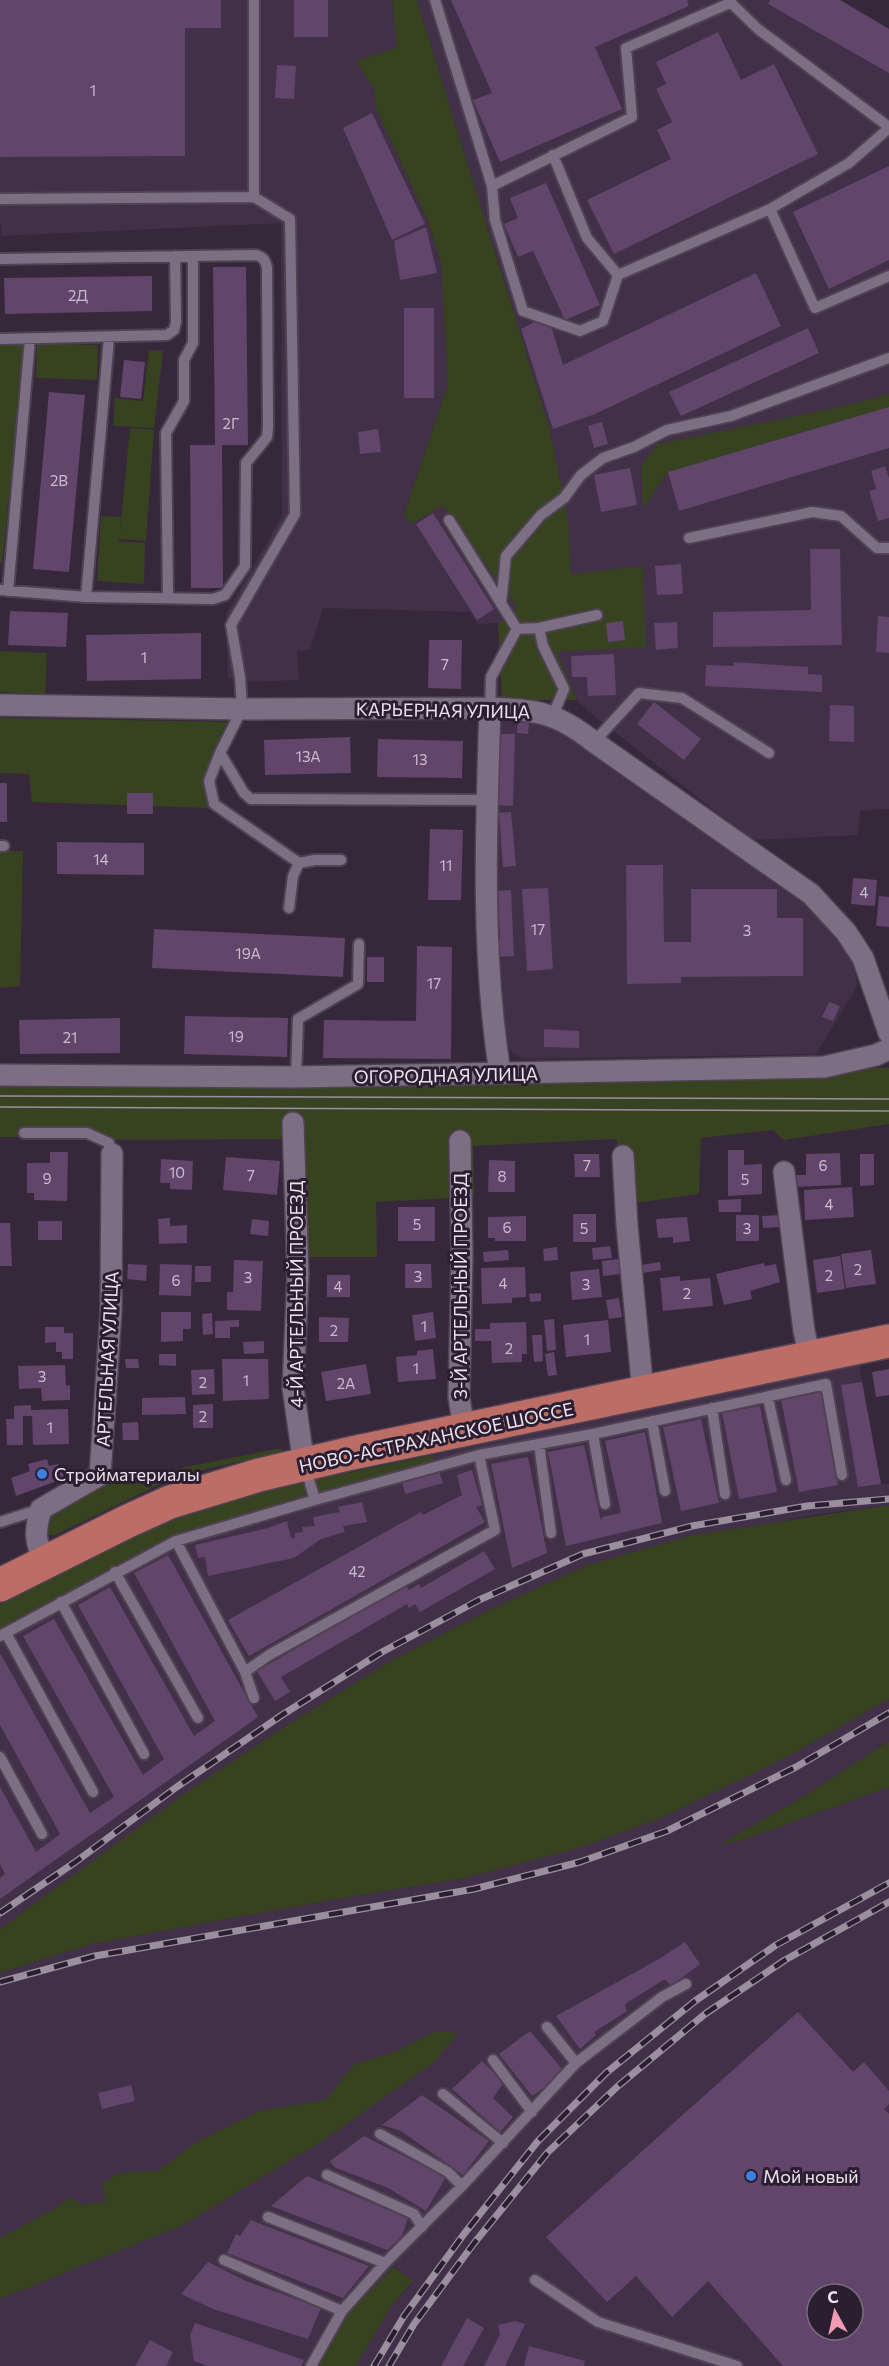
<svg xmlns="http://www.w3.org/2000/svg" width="889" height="2366" font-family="Commissioner,sans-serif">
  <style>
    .built { fill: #423048; fill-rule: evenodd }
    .green { fill: #374320 }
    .building { fill: #61456b; fill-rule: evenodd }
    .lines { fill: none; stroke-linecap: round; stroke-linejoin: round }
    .service-casing { stroke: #4f4353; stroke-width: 14 }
    .minor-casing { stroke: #4f4353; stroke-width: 24 }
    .primary-casing { stroke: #4f4353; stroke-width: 36 }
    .service { stroke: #7e6e84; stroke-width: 10 }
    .minor { stroke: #7e6e84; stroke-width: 21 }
    .primary { stroke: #bc6d65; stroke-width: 33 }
    .tram { stroke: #9b8f9f; stroke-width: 1.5 }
    .rail-casing { stroke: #9b8f9f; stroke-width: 7 }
    .rail { stroke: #2c1e31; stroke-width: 4.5; stroke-dasharray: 14; stroke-linecap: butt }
    .shop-dot { fill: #3f7fe0; stroke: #2c1e31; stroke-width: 2 }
    .labels { text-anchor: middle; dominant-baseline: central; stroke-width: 6; stroke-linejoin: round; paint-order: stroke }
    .number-label { font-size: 15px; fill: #c9bcce }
    .street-label { font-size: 18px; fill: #ece3ef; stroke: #2c1e31 }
    .poi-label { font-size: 18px; fill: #ece3ef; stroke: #2c1e31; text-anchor: start }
  </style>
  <rect width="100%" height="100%" fill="#36273b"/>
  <path class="built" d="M0,0H392L398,47L356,61L374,89L376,108L427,219L441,262L448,384L404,514L411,524L443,506L517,607L498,623L478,624L470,612L323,608L310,650L297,651L299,680L248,682L247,677L228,678L226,614L282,516L281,223L2,236L0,219Z
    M417,0H840L889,29V394L641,466L643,507L668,472L889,407V809L860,811L858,835L752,840L588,711L577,700L557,652L642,566L571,575L568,518L550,430Z
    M505,714L548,719L608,758L828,921L855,966L857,987L816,1054L524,1059L514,1054L505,1042L494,963V724Z
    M859,1364L881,1484H889V1505L806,1516L588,1565L487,1611L389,1662L289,1724L0,1929V1628L169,1538L433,1462V1455Z
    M889,1699V1741L806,1795L720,1845L749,1838L889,1787V2366H356L391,2307L413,2282L393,2267L316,2366H0V1973L92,1944L331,1900L465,1878L789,1756ZM817,2294H853V2330H817Z"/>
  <path class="green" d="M392,0H417L550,430L568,518L571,574L643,566L646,647L557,652L577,700H502L498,623L517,607L443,506L411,524L404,514L448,384L441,262L427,219L376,108L374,89L356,61L397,47Z
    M0,343L25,344L2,563H0Z
    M37,343L98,345L97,380L36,378Z
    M149,350L163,351L154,428L113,426L115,398L143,401Z
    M889,394V407L668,472L643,508L641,466L657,444L839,407Z
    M130,428L154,430L146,541L119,539V541L145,543L144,584L97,581L101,516L121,517L120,532Z
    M0,651L47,653L45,694L0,692Z
    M0,718L232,722L207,776L208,808L32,802L29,774L0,773Z
    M0,850L23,851L20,986L0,988Z
    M875,1068H889V1124L784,1140L773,1130L701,1138L699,1194L621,1205L617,1139L473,1146L474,1197L376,1202L377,1257H307L284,1139L113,1140L96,1130L85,1128L22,1137H0V1083L827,1075Z
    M281,1448L283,1452L207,1469L156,1486L55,1535H48L46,1531L51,1508L90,1486Z
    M433,1455V1462L169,1538L0,1628V1604L158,1523L265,1490Z
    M889,1505V1699L789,1756L659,1819L579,1848L465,1878L331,1900L92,1944L0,1973V1929L184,1794L289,1724L389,1662L487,1611L588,1565L693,1535Z
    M889,1741V1787L749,1838L717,1846L806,1795Z
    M436,2031L458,2033L436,2061L321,2142L183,2225L0,2299V2238L54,2209L70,2197L83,2205L106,2201L102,2184L119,2173L158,2171L196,2142L259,2111L326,2100L354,2064L395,2052Z
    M393,2267L413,2281L391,2307L356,2366H316L348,2314Z"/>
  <path class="building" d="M0,0H221V28H185V156L0,157Z
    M294,0H328V37H294Z
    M451,0H687L689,6L595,47L622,109L500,162L473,100L492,93Z
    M770,0H840L889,29V73L768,4Z
    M718,32L741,80L774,64L818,154L614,254L587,200L671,159L657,130L672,122L656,89L666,84L656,62Z
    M277,65L296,66L294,99L275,98Z
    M372,113L425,224L392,240L343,128Z
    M889,166V260L829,289L793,212Z
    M546,183L600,305L565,320L533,251L518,257L504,224L518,218L510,198Z
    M426,227L437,273L400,280L394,241Z
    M213,267H246L248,445H222L223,588H191L190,445H215Z
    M756,273L781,326L595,414L553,429L521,329L536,321L552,329L563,365Z
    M152,276V311L5,314L4,278Z
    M404,308H434V398H404Z
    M808,328L819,353L681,416L669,392Z
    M124,360L145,362L141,399L120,397Z
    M49,392L85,395L69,572L33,569Z
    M889,407V448L679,511L668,472Z
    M602,422L608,444L594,448L588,426Z
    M378,429L381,452L360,454L358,432Z
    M885,466L889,478V518L878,521L869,491L876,489L871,471Z
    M630,468L637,505L601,512L594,475Z
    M433,513L494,609L477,620L416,524Z
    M810,549H840L842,645L713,647V612L811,610Z
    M681,564L683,594L657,595L655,566Z
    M10,611L68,613L66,647L8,645Z
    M878,616L889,617V653L876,652Z
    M623,621L625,640L608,642L606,623Z
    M677,622L678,648L656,650L654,623Z
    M201,633V679L87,681L86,635Z
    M429,640H462L461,689L428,688Z
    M614,654L616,695L588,696L587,677H572L571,656Z
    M734,662L808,667V674L822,675V692L705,686L706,665L734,666Z
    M654,702L701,739L684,760L637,724Z
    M830,705L854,706V742L829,741Z
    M518,722L529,723L528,734L517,733Z
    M499,734H515L513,806L497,805Z
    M350,737L351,773L265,775L264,740Z
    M378,739L463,741L462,778L377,777Z
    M0,783H7V822H0Z
    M127,793H153V814H127Z
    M511,812L516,866L503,867L499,813Z
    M430,829L463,830L461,900H428Z
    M57,842L144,843V875L57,874Z
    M626,865H663L664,942H691V889H777V918H803V976L681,977V983L627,984Z
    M853,878L877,880L875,906L851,904Z
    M548,888L553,969L527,971L522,889Z
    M511,890L514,956L496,957L495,938H500L498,891Z
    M879,896L889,897V927L876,926Z
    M154,929L345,938L343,977L152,968Z
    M417,946L452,947L451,1059L323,1058L324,1020L416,1021Z
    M367,957H384V982H367Z
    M829,1002L840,1006L833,1021L822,1017Z
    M185,1016L288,1018L287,1057L184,1054Z
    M120,1018V1053L20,1054L19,1020Z
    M544,1029L579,1031V1048L544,1047Z
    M728,1150H744V1165L762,1164V1194L728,1196Z
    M50,1152H68L67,1201L34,1200V1193H27V1163H50Z
    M840,1153L841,1185L794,1187L793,1175H806V1154Z
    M574,1154H599L600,1177H575Z
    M860,1154H874V1185L860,1186Z
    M226,1157L280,1161L277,1195L223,1190Z
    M161,1159L193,1161L192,1190L170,1189V1183H160Z
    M489,1160L515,1161V1192H488Z
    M852,1187L854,1217L805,1220L804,1190Z
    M741,1199V1212H719L718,1200Z
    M398,1207H435V1241H398Z
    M573,1214H596V1242H573Z
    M736,1215H759V1241H736Z
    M780,1215L781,1227L763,1228L762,1216Z
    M526,1216V1241H495V1238H488V1217Z
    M687,1217L690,1241L673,1243V1237L658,1238L656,1219Z
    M170,1218V1226L187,1225V1243L159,1244L158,1219Z
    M252,1219L269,1221L268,1236L250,1234Z
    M38,1221H62V1240H38Z
    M0,1223H10L12,1266H0Z
    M610,1246L612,1258L593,1260L592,1248Z
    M557,1247L558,1260L544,1261L543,1249Z
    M508,1250L509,1260L484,1262L483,1252Z
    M871,1250L876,1284L846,1288L841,1254Z
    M840,1256L845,1289L817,1293L813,1260Z
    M620,1259L622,1274L603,1276L602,1261Z
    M234,1260L263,1261L261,1311L227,1310V1292H233Z
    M660,1262L661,1270L642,1273L641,1265Z
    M764,1263L765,1266L776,1264L780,1282L750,1291L752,1299L724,1305L716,1274Z
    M128,1264L147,1265L146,1281L127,1279Z
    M160,1264L192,1265L191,1296L159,1295Z
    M405,1264H431L432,1288H405Z
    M195,1266H211V1282H195Z
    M525,1267L526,1297L512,1298V1303L482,1304L481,1268Z
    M599,1269L602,1297L572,1300L570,1272Z
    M327,1275H350V1297H327Z
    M680,1276V1281L710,1278L713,1306L663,1311L660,1278Z
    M541,1293V1301L530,1302L529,1294Z
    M619,1298L622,1317L609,1319L606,1300Z
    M161,1312H191V1329H183V1341L161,1342Z
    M433,1312L436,1338L415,1341L412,1315Z
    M212,1313L213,1334L203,1335L202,1314Z
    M319,1317L349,1318L348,1342H319Z
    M554,1319L556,1350L547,1351L544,1320Z
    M239,1320V1327H230V1338H215V1321Z
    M608,1320L611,1352L566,1357L563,1325Z
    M526,1322L527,1354H522V1362L492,1363L491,1341H475V1329H490V1323Z
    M45,1327H64V1333H73V1359H62V1352H56V1342L45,1343Z
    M532,1335H542L543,1361L534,1362Z
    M264,1341V1353L244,1354L243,1342Z
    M433,1349L436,1379L398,1382L396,1357L417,1355V1351Z
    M554,1352L557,1375L548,1376L545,1354Z
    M159,1354H176V1366L159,1365Z
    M125,1359H138L139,1368H126Z
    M222,1359H268L269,1399L223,1401Z
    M366,1364L371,1394L326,1401L321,1372Z
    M65,1365L66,1386L70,1385V1400L42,1401L41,1388L19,1389L18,1366Z
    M214,1369L215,1394L192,1395L191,1370Z
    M889,1369V1395L876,1397L872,1372Z
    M862,1382L881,1484L858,1487L841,1385Z
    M821,1392L838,1485L799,1492L781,1399Z
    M185,1397L186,1414L142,1415V1398Z
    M213,1404V1428H193V1405Z
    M31,1405V1410L68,1409L69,1444L33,1445L32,1416H23V1445H7L6,1419H14V1406Z
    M760,1406L777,1492L739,1499L722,1413Z
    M701,1419L719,1503L681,1511L663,1427Z
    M138,1422L139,1440H123L122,1423Z
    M645,1432L662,1523L566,1546L548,1452L584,1445L601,1521L602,1517L621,1513L605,1441Z
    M528,1457L547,1553L512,1568L491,1464Z
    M47,1459L49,1466L58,1464L65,1478L16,1496L11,1478L30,1471L28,1464Z
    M472,1470L482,1505L476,1507L485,1522L249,1656L228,1620L421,1512L423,1515L462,1495L457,1475Z
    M439,1471L443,1483L405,1494L402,1481Z
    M362,1502L367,1522L343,1526L345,1532L321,1539L294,1558L208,1576L205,1557L198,1558L195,1545L268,1528L287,1521L291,1538H295V1533L303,1532L302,1527L315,1526L313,1517L340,1512L338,1507Z
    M484,1551L495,1569L420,1612L415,1604L409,1608L407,1604L281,1677L290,1692L275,1701L257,1671L406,1585L409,1590L419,1584L421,1588Z
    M168,1555L258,1717L0,1899V1878L5,1874L0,1864V1787L36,1852L60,1834L0,1725V1653L90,1813L114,1797L23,1636L54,1619L143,1775L164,1759L78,1605L110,1587L194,1736L215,1721L134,1573Z
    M685,1942L700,1964L671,1986L665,1979L625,2004L627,2011L594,2032L596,2035L580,2049L556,2016L659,1959Z
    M798,2012L853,2072L864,2062L889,2091V2104L884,2109L889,2114V2366H783L708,2281L672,2317L636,2276L607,2302L546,2237ZM817,2294H853V2330H817Z
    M530,2031L562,2069L548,2085L532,2096L499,2054Z
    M482,2061L504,2082L493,2098L513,2117L500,2132L452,2089Z
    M131,2085L135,2101L102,2109L98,2093Z
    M422,2095L489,2141L463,2175L401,2131L382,2125Z
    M364,2136L446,2177L426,2211L388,2188L334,2167L330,2161Z
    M307,2176L408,2218L402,2236L387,2250L271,2206Z
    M251,2220L369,2266L343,2298L227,2253L236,2234L240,2236Z
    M208,2262L246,2281L321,2308L308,2339L213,2309L181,2294Z
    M467,2318L484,2328L463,2366H441Z
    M515,2321L525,2324L505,2366H484L500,2334L498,2325Z
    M195,2323L304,2360L301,2366H208L194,2361L190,2335Z
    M150,2340L173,2352L166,2366H135Z
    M529,2346L585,2361L584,2366H524Z"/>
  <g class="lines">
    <g class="service-casing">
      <path id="service" d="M254,0V197
        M435,0L492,186L495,220L523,311L580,331L603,321L618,275L770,209L815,308L889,276
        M728,0L758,29L889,127
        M553,155L587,238L618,275
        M492,186L632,117L626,48L730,3
        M0,199L254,197L290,219L295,514L231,625L240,677L242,709L220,753L244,793L251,799L487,800
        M770,209L849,163L889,128
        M0,259L256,255C263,257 265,260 267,267L268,427L267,437L246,463L245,566L225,595L213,599L86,597L0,590
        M0,339L167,335L174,330L176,322L175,256
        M449,520L517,629L491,677L490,708
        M689,538L812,512L841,516L877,548H889
        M8,591L30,339
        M86,597L109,338
        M168,597L166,433L184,401V360L193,343V256
        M501,604L506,556L541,515L564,498L581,475L603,458L634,447L667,430L731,416L889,358
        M539,628L543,646L564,689L553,715
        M517,629L539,628L597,615
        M594,742L639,693L682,698L769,753
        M220,753L209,781L214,804L299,863
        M0,846H4
        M289,908L293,876L299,863L315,860H341
        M296,1077L298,1019L358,984L359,944
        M24,1133H87L109,1143L112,1154
        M768,1398L786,1480
        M712,1408L725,1494
        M652,1421L665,1491
        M593,1434L605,1504
        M539,1444L551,1533
        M315,1500L479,1455L593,1434L826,1384L842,1475
        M0,1522L41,1509
        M176,1541L245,1672L254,1698
        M115,1572L198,1718
        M61,1602L144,1754
        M6,1633L93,1792
        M0,1636L176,1541L315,1500L305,1466
        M245,1672L269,1655L495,1530L479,1455
        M0,1757L42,1834
        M547,2027L576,2063
        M493,2060L532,2112
        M443,2094L503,2143
        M380,2134L448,2172L462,2186
        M327,2175L414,2214L422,2227
        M268,2217L385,2263
        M224,2260L342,2311
        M535,2280L598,2322L737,2366
        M311,2366L342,2311L385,2263L462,2186L576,2063L662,1997L686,1984"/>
    </g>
    <g class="minor-casing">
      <path id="minor" d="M0,705L242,709L490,708C537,710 556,712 594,742L811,894L846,932L863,958L889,1033
        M490,708C486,830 481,952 500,1073
        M0,1075L296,1077L824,1067L876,1055L889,1049
        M293,1123L298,1274L293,1388L304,1465
        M460,1141L462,1254L459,1397L464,1430
        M623,1156L627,1226L643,1392
        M784,1172L804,1331L810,1357
        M45,1563C35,1541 34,1533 41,1509L100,1475L111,1311L112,1154"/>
    </g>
    <g class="primary-casing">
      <path id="primary" d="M0,1585L128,1521L170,1502L259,1475L352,1453L889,1341"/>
    </g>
    <use href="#service" class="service"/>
    <use href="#minor" class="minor"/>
    <use href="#primary" class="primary"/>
    <path class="tram" d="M0,1096L889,1099
      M0,1107L889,1111"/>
    <g class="rail-casing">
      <path id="rail" d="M0,1913L74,1863L178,1786L282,1715L382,1652L479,1600L583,1554L692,1526L807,1506L889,1499
        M0,1982L95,1956L474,1889L580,1862L667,1831L796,1767L889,1713
        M374,2366L404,2316L464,2234L538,2141L606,2073L695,2001L776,1945L889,1883
        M389,2366L414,2324L475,2242L548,2152L618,2086L705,2014L785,1960L889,1902"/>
    </g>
    <use href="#rail" class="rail"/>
  </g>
  <g class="shop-dot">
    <circle cx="42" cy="1474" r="6"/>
    <circle cx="751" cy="2176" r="6"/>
  </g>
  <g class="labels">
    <g class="number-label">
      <text x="93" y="90">1</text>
      <text x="78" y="295">2Д</text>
      <text x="231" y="423">2Г</text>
      <text x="59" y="480">2В</text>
      <text x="144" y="657">1</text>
      <text x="445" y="664">7</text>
      <text x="308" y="756">13А</text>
      <text x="420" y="759">13</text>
      <text x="101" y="859">14</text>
      <text x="446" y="865">11</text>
      <text x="864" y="892">4</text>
      <text x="538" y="929">17</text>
      <text x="747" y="930">3</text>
      <text x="248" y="953">19А</text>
      <text x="434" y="983">17</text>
      <text x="236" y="1036">19</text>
      <text x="70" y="1037">21</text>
      <text x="587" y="1165">7</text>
      <text x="823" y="1165">6</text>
      <text x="177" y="1172">10</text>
      <text x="251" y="1175">7</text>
      <text x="502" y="1176">8</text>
      <text x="47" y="1178">9</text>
      <text x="745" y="1179">5</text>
      <text x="829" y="1204">4</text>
      <text x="417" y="1224">5</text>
      <text x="507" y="1227">6</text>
      <text x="584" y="1228">5</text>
      <text x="747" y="1228">3</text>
      <text x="858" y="1269">2</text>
      <text x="829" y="1275">2</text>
      <text x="418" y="1276">3</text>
      <text x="248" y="1277">3</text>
      <text x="176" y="1280">6</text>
      <text x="503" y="1283">4</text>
      <text x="586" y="1284">3</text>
      <text x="338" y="1286">4</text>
      <text x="687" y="1293">2</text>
      <text x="424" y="1326">1</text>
      <text x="334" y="1330">2</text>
      <text x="587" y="1339">1</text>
      <text x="509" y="1348">2</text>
      <text x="416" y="1368">1</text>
      <text x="42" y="1376">3</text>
      <text x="246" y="1380">1</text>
      <text x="203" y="1382">2</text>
      <text x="346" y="1383">2А</text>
      <text x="203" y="1416">2</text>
      <text x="50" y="1427">1</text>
      <text x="357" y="1571">42</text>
    </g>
    <g class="street-label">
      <text transform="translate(443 710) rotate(1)">КАРЬЕРНАЯ УЛИЦА</text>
      <text transform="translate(446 1075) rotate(-1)">ОГОРОДНАЯ УЛИЦА</text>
      <text transform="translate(460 1286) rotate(-90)">3-Й АРТЕЛЬНЫЙ ПРОЕЗД</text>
      <text transform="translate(296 1294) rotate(-90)">4-Й АРТЕЛЬНЫЙ ПРОЕЗД</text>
      <text transform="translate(107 1359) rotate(-87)">АРТЕЛЬНАЯ УЛИЦА</text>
      <text transform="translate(436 1437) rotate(-12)">НОВО-АСТРАХАНСКОЕ ШОССЕ</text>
    </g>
    <g class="poi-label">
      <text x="54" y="1474">Стройматериалы</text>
      <text x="763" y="2176">Мой новый</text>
    </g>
  </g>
  <g transform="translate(835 2312) rotate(352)"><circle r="28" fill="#2c1e31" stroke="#796d7d" stroke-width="1.5"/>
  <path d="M0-4.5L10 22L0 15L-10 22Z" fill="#f19ab3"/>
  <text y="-9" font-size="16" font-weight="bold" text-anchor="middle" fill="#ece3ef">С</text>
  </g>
</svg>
